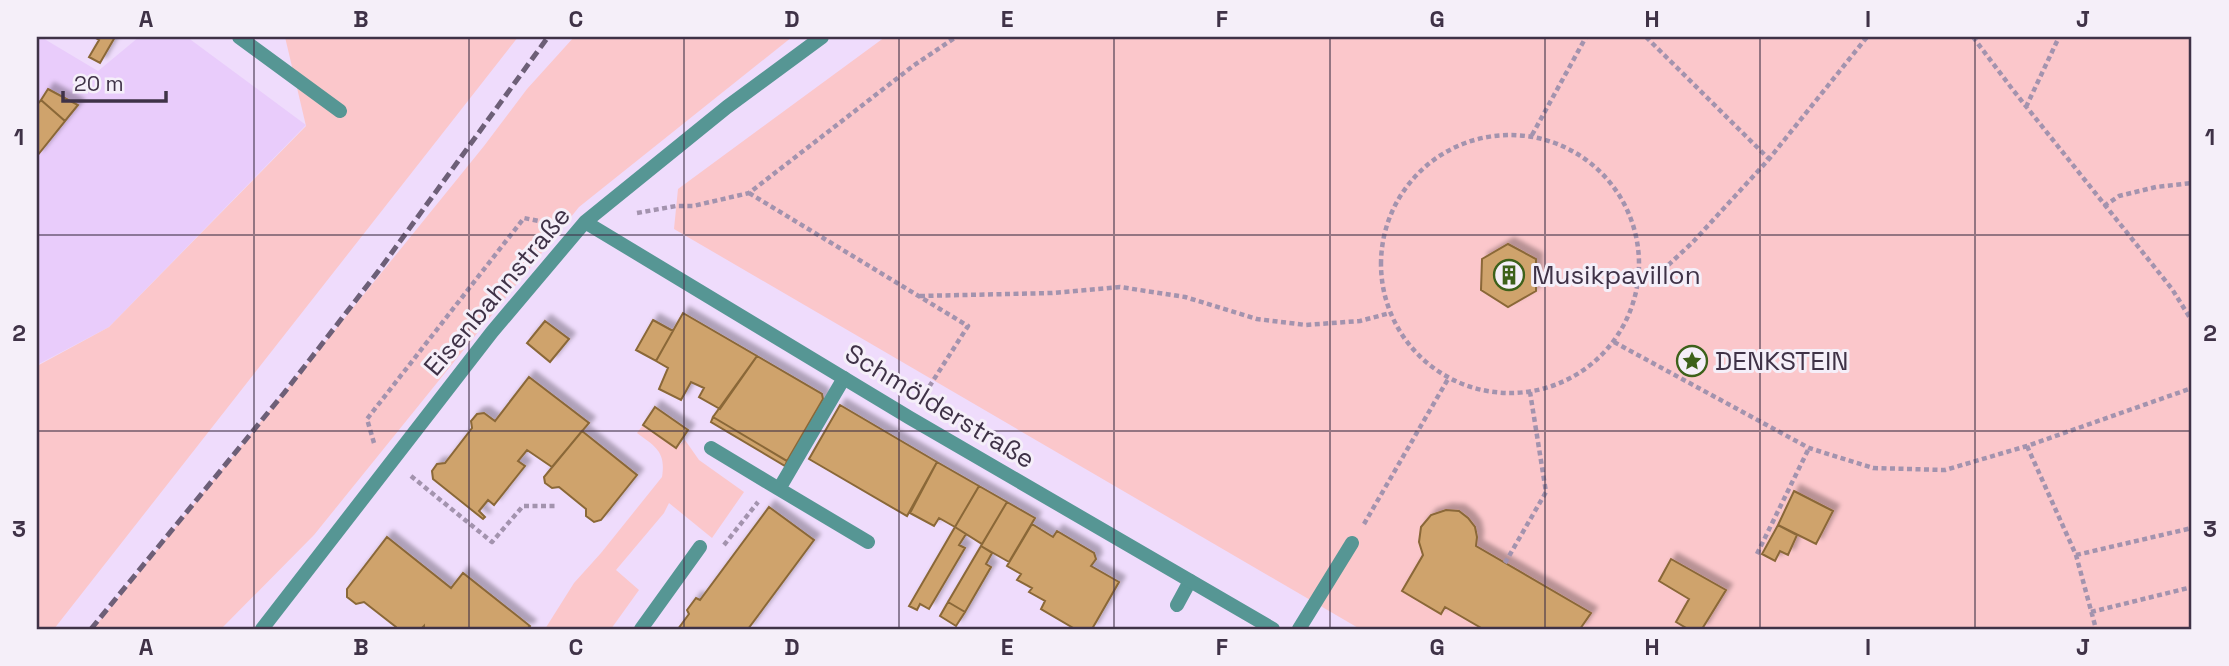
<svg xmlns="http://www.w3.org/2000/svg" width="2229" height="666" font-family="'Space Grotesk',sans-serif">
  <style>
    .built { fill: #e9ccfb }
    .green { fill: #fbc7cb }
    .building { fill: #cfa36c; stroke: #8a6737; stroke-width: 2; filter: url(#shadow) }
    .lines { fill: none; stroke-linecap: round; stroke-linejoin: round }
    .path { stroke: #a393ae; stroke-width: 4.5; stroke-dasharray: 5 3.5; stroke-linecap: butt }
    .lane { stroke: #569694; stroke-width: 14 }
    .street { stroke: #569694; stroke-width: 14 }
    .rail { stroke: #6d5f77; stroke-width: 5; stroke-dasharray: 10 5; stroke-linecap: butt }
    .grid { fill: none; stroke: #3f3247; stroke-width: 2; stroke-opacity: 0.55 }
    .labels { text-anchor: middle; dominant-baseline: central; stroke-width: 6; stroke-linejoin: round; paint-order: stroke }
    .poi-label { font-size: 26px; fill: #3f3247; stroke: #f5eff9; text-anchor: start }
    .street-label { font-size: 26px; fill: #3f3247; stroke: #f5eff9 }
    .neatline { fill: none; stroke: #3f3247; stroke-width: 2.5 }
    .grid-label { font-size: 23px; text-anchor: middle; font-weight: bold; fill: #3f3247 }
  </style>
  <defs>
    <filter id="shadow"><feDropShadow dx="6" dy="-6" stdDeviation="2" flood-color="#0004"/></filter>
  </defs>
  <rect width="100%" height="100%" fill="#efdcfc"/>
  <path class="built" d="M37,37H41L98,71L139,37H187L306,125L109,327L37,365Z"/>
  <path class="green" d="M285,37H518L54,629H37V366L109,327L306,126Z
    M574,37H792L579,207L314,535L221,629H93L484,146L527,89Z
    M885,37H2192V629H1360L674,229L678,189Z
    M643,425L676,448L685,440L699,460L744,492L712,538L669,503L664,513L616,570L639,590L611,629H545L574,583L601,553L662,477C666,452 656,447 637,433Z"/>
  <path class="building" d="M94,37H115L100,63L89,57L99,40Z
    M48,89L78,105L65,121L41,100Z
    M41,100L65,121L37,156V105Z
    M1508,244L1536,259V291L1508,307L1481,290L1482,259Z
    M683,313L757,356L720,409L699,397L704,388L691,382L681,400L659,389L668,368L656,361Z
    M653,320L673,331L656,361L636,350Z
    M545,321L569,339L550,362L527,343Z
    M757,356L822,394L823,399L787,461L713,417Z
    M529,377L589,423L552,467L527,450L518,461L525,466L494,505L488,500L479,511L485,517L483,519L433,479L432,471L437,464L445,463L472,428L471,421L477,414L484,413L495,421Z
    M840,405L937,462L907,516L809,459Z
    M655,407L688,430L676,448L643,425Z
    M713,417L787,461L785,466L711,422Z
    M582,431L637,475L601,520L594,522L586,516V509L559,487L552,488L545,483L544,477Z
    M937,462L979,486L955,527L939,518L934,526L910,513Z
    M979,486L1007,502L982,544L955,527Z
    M1794,491L1833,511L1816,544L1778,525Z
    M1007,502L1035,518L1009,562L981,546Z
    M769,507L814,540L748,629H678L689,614L687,610L696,598L700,600Z
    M1446,510L1459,511L1468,518L1475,527L1477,537L1476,546L1591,613L1580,629H1483L1445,607L1441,614L1402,591L1423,555L1419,542L1421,527L1431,515Z
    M1032,524L1053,537L1057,531L1094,553L1096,559L1091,566L1119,582L1092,629H1075L1041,609L1045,601L1029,592L1032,588L1017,580L1021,574L1007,566Z
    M1778,525L1797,535L1788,555L1780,551L1775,561L1762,554Z
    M955,527L966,534L959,545L965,548L929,609L920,604L917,610L909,606Z
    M387,537L451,588L463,573L530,626L527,629H424V626L421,629H396V627L364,602L356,604L347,597V589Z
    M981,546L992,553L986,564L991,567L965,612L948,602Z
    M1671,559L1726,590L1702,629H1688L1676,622L1689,599L1659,581Z
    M948,602L965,612L956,626L940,616Z"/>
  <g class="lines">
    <path class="path" d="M1646,37L1769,159
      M1973,37L2013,90L2172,289L2192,321
      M2026,107L2059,37
      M1381 264a129 129 0 1 1 258 0a129 129 0 1 1-258 0Z
      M1532,135L1586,37
      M749,193L968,326L922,398
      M2104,206L2119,196L2156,187L2192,183
      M637,213L676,206H693L749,193L913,66L956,37
      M1639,282L1664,269L1693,242L1769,159L1867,37
      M920,296L1052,293L1120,287L1185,297L1257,319L1306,325L1360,321L1390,313
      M1614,342L1809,448L1873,468L1945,470L2027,446L2192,388
      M374,443L367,419L524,218L553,224
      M2027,446L2076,555L2096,629
      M411,476L492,542L523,506H556
      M1364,524L1448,379
      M724,545L758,502
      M1757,554L1809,448
      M2076,555L2192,528
      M1505,563L1546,492L1530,392
      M2091,612L2192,587"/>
    <path class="lane" d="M844,378L779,489L868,542
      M711,448L779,489
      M1177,605L1190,581
      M641,629L700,547
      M1299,629L1352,543"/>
    <path class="street" d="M239,37L340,111
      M585,222L910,418L1273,629
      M262,629L492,332L585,222L727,107L822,37"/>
    <path class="rail" d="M91,629L284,393L380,269L548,37"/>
  </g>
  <path class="grid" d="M254,37V629M469,37V629M684,37V629M899,37V629M1114,37V629M1330,37V629M1545,37V629M1760,37V629M1975,37V629M37,235H2192M37,431H2192"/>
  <defs>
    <g id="building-ring" transform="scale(1.575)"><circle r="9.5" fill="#f5eff9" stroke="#3d611a" stroke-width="1.5"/><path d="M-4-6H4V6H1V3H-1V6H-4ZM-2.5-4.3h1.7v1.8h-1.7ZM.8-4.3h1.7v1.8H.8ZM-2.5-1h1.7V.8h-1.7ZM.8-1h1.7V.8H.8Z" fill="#3d611a"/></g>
    <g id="sight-ring" transform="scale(1.575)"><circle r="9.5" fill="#f5eff9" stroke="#3d611a" stroke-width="1.5"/><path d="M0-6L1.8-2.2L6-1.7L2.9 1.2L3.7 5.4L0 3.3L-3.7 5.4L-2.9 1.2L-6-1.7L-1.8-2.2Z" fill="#3d611a"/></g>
  </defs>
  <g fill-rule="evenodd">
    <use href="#building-ring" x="1509" y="275"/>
    <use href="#sight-ring" x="1692" y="361"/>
  </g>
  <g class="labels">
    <g class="poi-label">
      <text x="1532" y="275">Musikpavillon</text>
      <text x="1715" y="361">DENKSTEIN</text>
    </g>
    <g class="street-label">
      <text transform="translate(497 291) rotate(-50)">Eisenbahnstraße</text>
      <text transform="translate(940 406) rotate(31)">Schmölderstraße</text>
    </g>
  </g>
  <rect width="2229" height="666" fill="none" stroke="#f5eff9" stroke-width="77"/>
  <path d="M63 91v10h103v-10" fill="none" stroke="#3f3247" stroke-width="3.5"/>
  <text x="74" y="91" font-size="21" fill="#3f3247" stroke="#f5eff9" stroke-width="5" paint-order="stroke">20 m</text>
  <rect x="38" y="38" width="2152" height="590" class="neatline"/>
  <g class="grid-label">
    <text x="146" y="27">A</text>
    <text x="361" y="27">B</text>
    <text x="576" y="27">C</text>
    <text x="792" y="27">D</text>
    <text x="1007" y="27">E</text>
    <text x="1222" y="27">F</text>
    <text x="1437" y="27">G</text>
    <text x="1652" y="27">H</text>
    <text x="1868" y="27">I</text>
    <text x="2083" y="27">J</text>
    <text x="19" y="145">1</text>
    <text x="2210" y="145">1</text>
    <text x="19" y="341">2</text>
    <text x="2210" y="341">2</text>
    <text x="19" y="537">3</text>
    <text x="2210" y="537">3</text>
    <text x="146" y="655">A</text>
    <text x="361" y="655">B</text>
    <text x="576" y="655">C</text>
    <text x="792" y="655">D</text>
    <text x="1007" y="655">E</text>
    <text x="1222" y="655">F</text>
    <text x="1437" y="655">G</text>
    <text x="1652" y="655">H</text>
    <text x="1868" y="655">I</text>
    <text x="2083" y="655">J</text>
  </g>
</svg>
